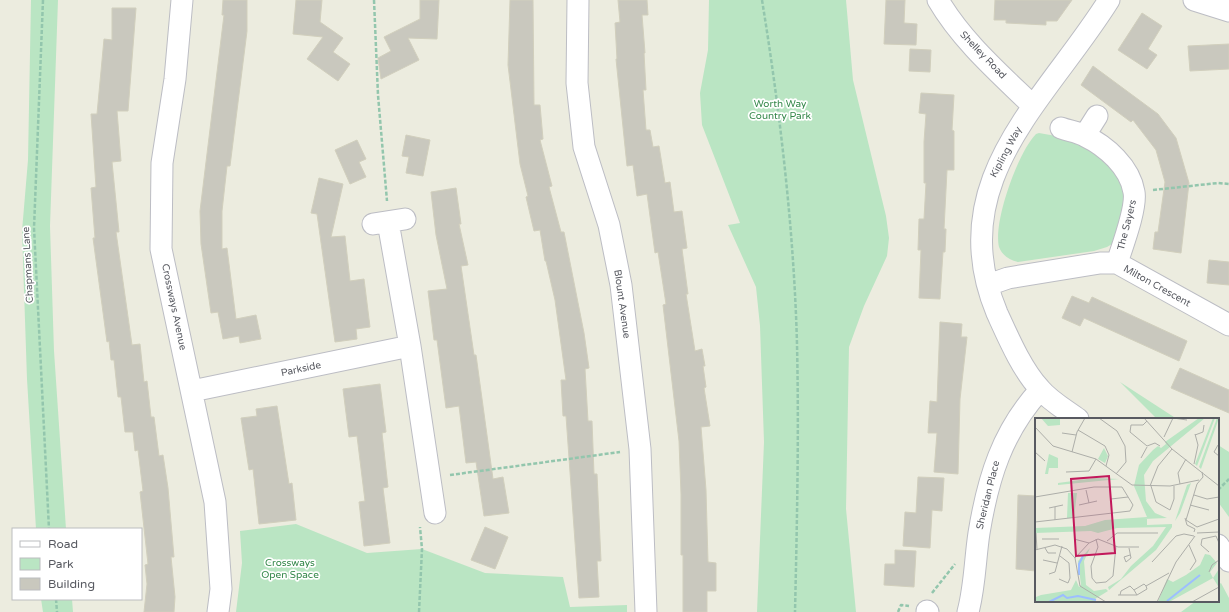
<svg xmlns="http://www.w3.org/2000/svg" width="1229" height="612" font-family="'Varela Round',sans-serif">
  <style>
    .green { fill: #bae5c3 }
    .building { fill: #c9c8be; stroke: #d1cfbd }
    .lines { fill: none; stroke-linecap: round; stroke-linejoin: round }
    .minor-casing { stroke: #bcbdc4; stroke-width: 23 }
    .path { stroke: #93c6ad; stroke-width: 2.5; stroke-dasharray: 4 2; stroke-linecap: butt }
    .minor { stroke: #fff; stroke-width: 21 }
    .labels { text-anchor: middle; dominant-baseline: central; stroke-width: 3.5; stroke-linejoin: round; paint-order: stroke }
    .street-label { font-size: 10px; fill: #585a61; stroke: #fff }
    .park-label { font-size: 10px; fill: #328648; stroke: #fff }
    .inset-river { fill: none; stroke: #9cbeff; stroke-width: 2 }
    .inset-road { fill: none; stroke: #adaea9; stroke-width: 1 }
    .view { fill: #c2185b; fill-opacity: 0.15; stroke: #c2185b; stroke-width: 2 }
    .inset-edge { fill: none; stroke: #585a61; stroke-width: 2 }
  </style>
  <rect width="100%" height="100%" fill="#ececdf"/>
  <path class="green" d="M31,0H58L50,226L54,351L66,529H36L27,379L22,231L28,160Z
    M709,0H846L853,80L886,216L889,238L887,256L864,306L849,347L846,509L856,612H757L764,442L760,326L756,287L728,225L740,223L702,125L700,93L708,50Z
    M1039,133L1056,136L1093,149L1122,180L1125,204L1115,237L1112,244L1107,247L1094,251L1018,262C1009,260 1002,255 999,247C993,222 1018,152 1036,134Z
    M1120,382L1177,419H1157Z
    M1218,445L1229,452V517L1218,502Z
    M296,524L367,553L422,549L485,573L563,577L570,607L627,605V612H236L242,563L240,531Z
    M1221,583L1229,598V612H1181L1196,601H1218V585Z
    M41,599H72L73,612H43Z"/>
  <path class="building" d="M223,0H247V31L230,166H227L222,211V249L227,248L236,319L256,315L261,339L240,343L239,336L223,339L218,312L211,313L201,244L200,211L224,15H222Z
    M296,0H322L320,22L343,38L333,52L350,64L338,81L307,59L323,37L293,34Z
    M420,0H439L437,39L408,38L419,60L381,79L378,58L391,51L384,37L420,19Z
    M510,0H533L534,105H540L543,139L540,140L552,186L549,187L561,232H564L584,333L589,368L585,369L588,421H592L594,474H597L601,561H597L599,597L579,598L566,416H563L561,380H566L555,300L546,261H545L540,230L534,231L526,197L528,196L520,164L508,65Z
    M618,0H647L648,15H642L645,53H644L646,90H643L646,130H650L653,147L659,146L665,183L670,182L674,212L682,211L687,248L682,249L688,294H686L695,351L702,349L705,366H703L706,387L704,388L710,426L701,427L706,490L708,562L716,563V591H707V612H683V555H681V494L679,441L663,305L666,304L658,252L655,253L647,194L637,196L633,165L627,166L616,59H617L615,23L620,22Z
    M886,0H905L904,23L917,24L916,45L884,44Z
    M995,0H1072L1057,21H1046V25L1006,23V20H994Z
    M112,8H136L128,111H117L121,161L112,162L119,232H116L132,345L140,344L144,382L147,381L151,417H154L159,456L163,455L168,488L174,557H171L175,597L174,612H144L147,584L145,565L148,564L140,492L143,491L138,450L135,451L133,432H125L121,397H118L114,360H111L109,341L107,342L93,238H95L91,188L96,187L91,114H97L104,39L112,40Z
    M1142,13L1162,26L1148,49L1157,55L1147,69L1118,50Z
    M1229,44V69L1190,71L1188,46Z
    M910,49L931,50L930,72L909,71Z
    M1093,66L1158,114L1176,138L1189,183L1181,253L1153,249L1155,232H1158L1165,182L1156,150L1133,120L1131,122L1081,85Z
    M921,93L954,95L952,130L954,131V170H947L944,229H946L945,252H943L940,299L919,298L921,250H918L919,219H924L926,183H924V142L926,114L919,113Z
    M406,135L430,140L423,176L406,173L409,157L402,156Z
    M357,140L366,159L359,162L366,177L350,184L335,150Z
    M319,178L343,184L331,237L345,236L350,281L364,279L370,327L356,329L357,339L335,342L317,214L311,213Z
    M456,188L461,224H459L468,265L461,266L474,355H476L493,479L503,477L509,513L484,516L476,462L466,463L459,406L446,408L437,340H434L428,291L447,289L436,235L431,192Z
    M1209,260L1229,262V285L1207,283Z
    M1072,296L1089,303L1092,297L1187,341L1179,361L1084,318L1080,326L1062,318Z
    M940,322L962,324L961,337H967L960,399L958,474L934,472L937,433H928L930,401L937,402Z
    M1180,368L1229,390V413L1171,388Z
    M380,384L386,432L382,433L388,487L383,488L390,543L364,546L359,502L365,501L357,436L349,437L343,389Z
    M277,406L289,484L292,483L296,520L259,524L253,469L249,470L241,418L257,416L256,409Z
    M918,477L944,478L942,511L932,510L930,548L903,546L905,512L916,513Z
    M1018,495L1036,496V571L1016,569Z
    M485,527L508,537L495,569L471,560Z
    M895,550L916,551L914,587L884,585L885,564H895Z"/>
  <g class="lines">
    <g class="minor-casing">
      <path id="minor" d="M182,0L175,79L162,163L161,249L215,502L221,589L218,612
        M578,0L577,83L584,147L609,225L621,285L640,449L646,612
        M938,0C962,41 999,73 1033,106
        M1194,0L1229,11
        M1061,128C1069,131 1078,132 1085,136C1106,146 1130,167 1134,192C1137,208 1122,247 1117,263
        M1085,135L1097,116
        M388,222L410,346L435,513
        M373,224L405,219
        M988,285L1008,278L1100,263H1117L1229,325
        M192,391L410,346
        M1078,419C1066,410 1050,401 1040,389C1022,370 1008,337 997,313C942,181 1046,101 1109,0
        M1218,545L1229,561
        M927,611L928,612
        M968,612C975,586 975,559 979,533C988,478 1002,432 1040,390"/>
    </g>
    <path class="path" d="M43,0L34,228L49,529
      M374,0L378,95L387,201
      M762,0C780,111 794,231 797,344C799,433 797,523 795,612
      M1153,190L1218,183L1229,184
      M450,475L620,452
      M1218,490L1229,479
      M932,593L955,564
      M56,599L57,612
      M419,612L422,549L420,527
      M898,612L901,605L909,606"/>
    <use href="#minor" class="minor"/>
  </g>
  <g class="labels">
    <g class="street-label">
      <text transform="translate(983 55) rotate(46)">Shelley Road</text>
      <text transform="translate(1006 152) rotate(-62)">Kipling Way</text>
      <text transform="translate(1127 225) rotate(-76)">The Sayers</text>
      <text transform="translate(28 265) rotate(-93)">Chapmans Lane</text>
      <text transform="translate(1157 286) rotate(29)">Milton Crescent</text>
      <text transform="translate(622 304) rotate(82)">Blount Avenue</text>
      <text transform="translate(174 307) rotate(78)">Crossways Avenue</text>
      <text transform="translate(301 369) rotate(-12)">Parkside</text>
      <text transform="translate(988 495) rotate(-76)">Sheridan Place</text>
    </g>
    <g class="park-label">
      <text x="780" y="104">Worth Way<tspan x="780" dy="12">Country Park</tspan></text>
      <text x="290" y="563">Crossways<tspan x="290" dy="12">Open Space</tspan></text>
    </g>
  </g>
  <g transform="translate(1035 418)">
    <rect width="184" height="184" fill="#ececdf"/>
    <path d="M6,0L25,1V7L13,8ZM164,0H170L118,43L109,57L111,83L120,95L132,100L108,101H112V107L137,106V109L121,132L74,172L73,169L86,161L96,148L118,128L131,109L82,110L63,115L56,113L0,115V110L50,108L70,102L112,99L99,68L104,47L118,32L123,28L126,30L131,26L130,24ZM178,0H180L162,48L160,46ZM182,0H184L166,51L164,49ZM69,30L73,38L70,45L63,41ZM14,36L23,40V50H14L13,56H10ZM60,60L84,61L23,67V65ZM156,65L145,95L140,103L152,67ZM33,75H42L39,100H32ZM55,130L49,143L51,167L59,173L71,171L73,173L60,181V184H0L1,179L6,177L36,172L41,162L44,169L46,167L43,143ZM170,136L175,137L182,145L175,154L178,160L184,151L183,168L178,160L134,184H123L132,161L138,164L151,157L165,147Z" fill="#bae5c3"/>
    <path class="inset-river" d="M44,157V146L48,138M132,183L165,157M0,184H14L28,177L32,180L43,178L61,182"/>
    <path class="inset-road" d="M64,0L82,13L90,28L91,44L81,56M109,0L137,31L184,68M138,0L152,2M112,3L108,7H96L95,14L112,28L120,25L125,28M0,9L18,28L61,41L97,67L135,68L164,62M43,12L70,28L74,37L71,48M27,15L41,17M160,17L168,14L169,7M129,19L138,0M183,27L179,34L184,38M0,34L10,43M37,34L42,14L50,0M106,40L112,29M159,46L163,27L160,16M31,54L54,53L61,41M167,54L168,59L162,66L151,102L162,109L184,101M145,66L143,55L151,41M115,68L123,48L137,31M116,68L121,84L135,92L139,81V68M51,72L54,85M159,77L172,81L184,79M0,79L59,69H87M76,81L93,79M44,87L62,83M155,87L174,92M20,89V102M14,90L28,87M150,100L152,107L160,111L159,114M0,104L95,93L98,87L87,69M1,115L2,132M162,115L184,114M7,121H24M39,121L54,125M61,121L63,129L56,148L57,160L61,165L71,164L78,158L81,128M72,123L82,115H123M154,127L161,143L155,152M10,130L13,135H21M94,130L96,140L91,144L89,139L95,137M0,132L20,127L32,131L40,140L45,168L71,184M174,134L166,127L167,121L181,118L184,125M40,140L54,125L63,121L83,129H104M8,142L22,145M117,144L141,118L149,116L159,118M174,154L177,147L184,142M14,156L20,154L27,128M24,161L33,165L35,160L34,145L25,138M111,168L109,166L99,172L102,177L112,171L111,168L134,155M83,177H102M85,177L86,173L95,168L99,172M122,184L141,144L160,118M157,184L184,169"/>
    <path class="view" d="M74,58L80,135L41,138L36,61Z"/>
    <rect width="184" height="184" class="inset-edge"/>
  </g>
  <rect x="12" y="528" width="130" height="72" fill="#ffffff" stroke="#bcbdc0"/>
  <rect x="20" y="541" width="20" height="6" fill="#ffffff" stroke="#bcbdc0"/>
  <text x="48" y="548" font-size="12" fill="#585a61">Road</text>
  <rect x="20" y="558" width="20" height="12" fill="#bae5c3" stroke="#bcbdc0"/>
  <text x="48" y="568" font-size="12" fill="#585a61">Park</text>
  <rect x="20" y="578" width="20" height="12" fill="#c9c8be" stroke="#bcbdc0"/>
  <text x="48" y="588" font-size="12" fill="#585a61">Building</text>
</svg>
